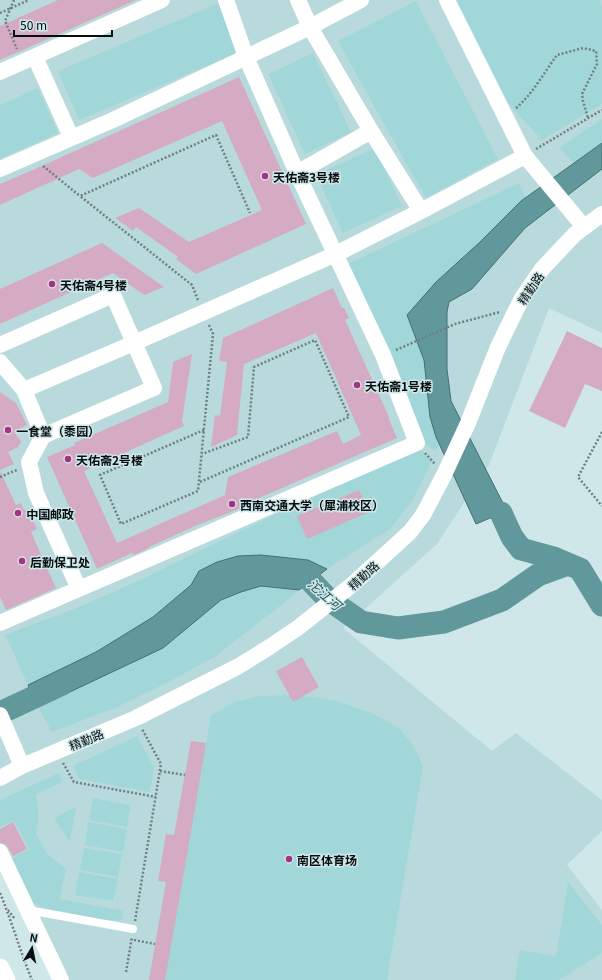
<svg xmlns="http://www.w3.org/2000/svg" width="602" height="980" font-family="Georgia,'Noto Sans SC',serif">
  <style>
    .built { fill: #b9dadc }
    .green { fill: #a2d7da }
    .water { fill: #61989c; stroke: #466f72 }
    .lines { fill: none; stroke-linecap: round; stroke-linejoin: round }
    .river { stroke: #61989c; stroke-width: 23 }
    .building { fill: #d4abc3 }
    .path { stroke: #707f81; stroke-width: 2.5; stroke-dasharray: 2 2; stroke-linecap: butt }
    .service { stroke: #fff; stroke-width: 8 }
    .minor { stroke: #fff; stroke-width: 16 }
    .tertiary { stroke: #fff; stroke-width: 19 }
    .poi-dot { fill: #aa3085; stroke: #cfe7e9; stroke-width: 1.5 }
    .labels { text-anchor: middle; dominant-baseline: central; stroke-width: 3; stroke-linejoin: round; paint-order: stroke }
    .poi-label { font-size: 12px; font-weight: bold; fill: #070e0f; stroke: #cfe7e9; text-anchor: start }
    .street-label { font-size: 12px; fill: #070e0f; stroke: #cfe7e9 }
    .water-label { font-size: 13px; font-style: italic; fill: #1b4d50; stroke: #cfe7e9 }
  </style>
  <rect width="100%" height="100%" fill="#cfe7e9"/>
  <path class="built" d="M0,0H602V333L549,308L489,465L437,544L367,607L343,628L492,751L516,733L602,800V831L567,865L602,910V980H54L0,869Z"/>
  <path class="green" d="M452,0H600L602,7V104L542,140L501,96Z
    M416,1L498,159L426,198L375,108L338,41Z
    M219,3L240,52L79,120L58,71Z
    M313,53L351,132L305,154L268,74Z
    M38,88L58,133L0,159V105Z
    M602,119V143L574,163L559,148Z
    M375,148L402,206L343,233L316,175Z
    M519,183L526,198L521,201L480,242L436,282L407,315L424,360L430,417L436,437L440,444L435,451L422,441L346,265Z
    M417,445L432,461L413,500L390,529L327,569L308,560L261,555L199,571L191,585L153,617L96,652L28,685L5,635L79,607L140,580Z
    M261,586L299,590L280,606L216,656L167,683L115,708L52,732L38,707L163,648L221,600L241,592Z
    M297,695L334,700L372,713L399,728L413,745L423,766L387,980H149L191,741L206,743L211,715L235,702L259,696Z
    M137,736L154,767L150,792L79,779L73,766Z
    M59,773L63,782L36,794L39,816L36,833L47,854L66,869L60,899L123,911L122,920H96L70,916L32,903L10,859L29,849L14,821L0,827V800Z
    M93,798L131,805L127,827L89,820Z
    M76,807L70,842L54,818Z
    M88,822L127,829L123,852L85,845Z
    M84,848L122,854L118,877L80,870Z
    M79,872L118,879L113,901L75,895Z
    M568,882L602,925V953L559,980H515L520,950L556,956Z"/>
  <path class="water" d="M602,143V169L525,228L472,289L449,302L447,312V369L451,401L507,511L476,524L436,437L430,417L424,360L407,315L436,282L480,242L521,201Z
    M261,555L308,560L327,569L299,590L261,586L241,592L221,600L163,648L38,707L28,685L96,652L153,617L191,585L199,571L217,562L238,556Z"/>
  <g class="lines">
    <path class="river" d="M501,513L512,537L521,549L554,558L568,564
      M282,572L307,577L328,599L361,622L398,628L444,622L502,600L538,575L568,564L580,569L602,605
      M0,713L62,684"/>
  </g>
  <path class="building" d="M58,0H136L0,60V26Z
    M239,77L306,224L196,274L176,259L178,257L136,227L133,231L115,218L139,208L189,242L262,210L222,121L93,178L79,169L0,205V184L35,169Z
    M102,243L164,287L144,295L113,273L0,324V289Z
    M333,288L342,308H344L349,318L345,320L389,417H388L397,438L259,498L260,500L249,505L195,526L149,547V548L134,555L132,553L97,569L47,457L75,445L74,443L168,402L173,362L192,354L182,421L184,426L84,471L117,543L225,495L228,477L337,431L343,444L361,435L316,333L244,364L237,435L211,447L215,415L220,416L227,362L219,361L223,338Z
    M567,331L602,348V391L585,384L565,428L529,411Z
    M0,392L16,403L27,425L14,431L21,442L18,447L8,452L14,464L0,470Z
    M0,471L16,505L21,503L24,510L28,509L37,529L31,532L56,588L6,610L0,597Z
    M359,490L369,512L307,539L297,516Z
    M302,657L319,687L293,702L276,671Z
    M191,741L206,743L190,838L165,980H149L166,882L158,881L166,834L174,835Z
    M13,822L27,849L13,856L8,848L5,844L1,843L0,841V829Z"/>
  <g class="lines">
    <path class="path" d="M14,0L5,21L17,49
      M0,13L29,0
      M516,108C532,95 545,71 557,55L583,48L596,51L597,64L582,94L583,101L588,118
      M536,149L602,110
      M43,166L80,196
      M198,300L192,285L80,196L216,135L250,213
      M396,350L455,324L500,312
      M204,430L100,475L121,524L198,491L213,334L209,325
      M602,432L578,477L602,506
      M425,453L435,464
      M0,477L17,470
      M200,482L349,417L315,340L254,367L248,437L202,454
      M63,763L74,782L156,797
      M160,771L185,775
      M0,893C12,922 20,951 32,980
      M8,910L15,919
      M135,921L161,764L142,729
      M134,940L155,944
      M126,972L132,937"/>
    <path class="service" d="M28,910L133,929"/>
    <path class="minor" d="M298,0L310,27L371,131L421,211
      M447,0L525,156L584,227
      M35,57L71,137
      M0,72L162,0
      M0,169L113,120L310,27L361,0
      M297,173L371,131
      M0,345L113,295L154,388L43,436
      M0,362L24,390L43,436L29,462L36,493L79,589
      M24,390L134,343L336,254L421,211L525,156
      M0,623L417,443L383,355L297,173L246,57L226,0
      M0,715L22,766
      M0,778L22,766L136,718L239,666L271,646L299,627L353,584L410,532L423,515L444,475L468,423L498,347L517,308L522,298L542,269L557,253L575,234L602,214
      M0,852L61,980"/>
    <path class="tertiary" d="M0,968L6,980"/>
  </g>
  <g class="poi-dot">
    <circle cx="265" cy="176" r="4"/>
    <circle cx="52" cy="284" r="4"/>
    <circle cx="357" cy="385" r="4"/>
    <circle cx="8" cy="430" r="4"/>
    <circle cx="68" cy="459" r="4"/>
    <circle cx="232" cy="504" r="4"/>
    <circle cx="18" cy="513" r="4"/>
    <circle cx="22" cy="561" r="4"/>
    <circle cx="289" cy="859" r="4"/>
  </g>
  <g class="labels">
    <g class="poi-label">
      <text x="273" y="176">天佑斋3号楼</text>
      <text x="60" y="284">天佑斋4号楼</text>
      <text x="365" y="385">天佑斋1号楼</text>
      <text x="16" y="430">一食堂（黍园）</text>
      <text x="76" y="459">天佑斋2号楼</text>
      <text x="240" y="504">西南交通大学（犀浦校区）</text>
      <text x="26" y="513">中国邮政</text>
      <text x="30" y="561">后勤保卫处</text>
      <text x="297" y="859">南区体育场</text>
    </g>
    <g class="street-label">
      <text transform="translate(530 288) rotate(-56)">精勤路</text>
      <text transform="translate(363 575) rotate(-42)">精勤路</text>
      <text transform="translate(86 739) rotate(-23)">精勤路</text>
    </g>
    <g class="water-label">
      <text transform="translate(325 594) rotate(41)">沱江河</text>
    </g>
  </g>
  <g transform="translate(32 948) rotate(10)" stroke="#cfe7e9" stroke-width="3" paint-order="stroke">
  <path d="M0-3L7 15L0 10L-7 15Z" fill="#070e0f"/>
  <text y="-6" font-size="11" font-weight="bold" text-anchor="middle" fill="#070e0f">N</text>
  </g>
  <path d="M14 30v6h98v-6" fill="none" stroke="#070e0f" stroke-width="2"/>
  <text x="20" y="30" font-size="12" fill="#070e0f" stroke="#cfe7e9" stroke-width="3" paint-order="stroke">50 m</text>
</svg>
